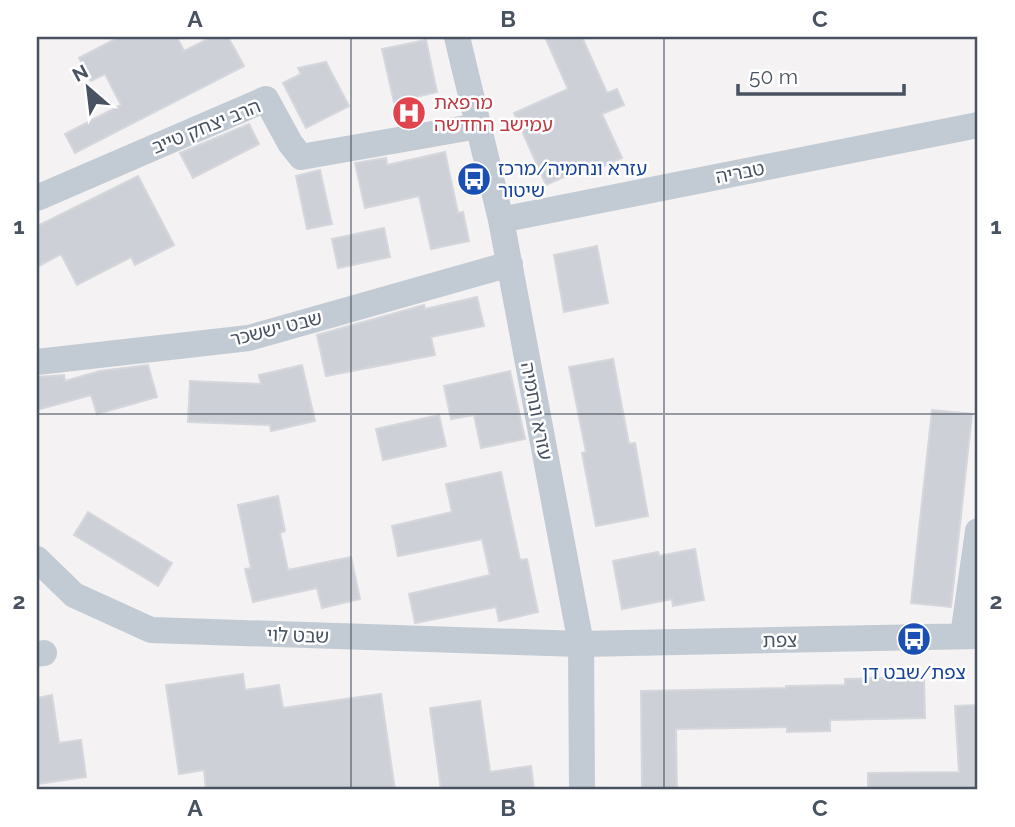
<svg xmlns="http://www.w3.org/2000/svg" width="1015" height="827" font-family="Raleway,'Noto Sans Hebrew',sans-serif">
  <style>
    .building { fill: #cdd0d6; stroke: #d5d7dd; stroke-width: 2 }
    .lines { fill: none; stroke-linecap: round; stroke-linejoin: round }
    .minor { stroke: #c2cad3; stroke-width: 26 }
    .grid { fill: none; stroke: #485260; stroke-width: 2; stroke-opacity: 0.55 }
    .labels { text-anchor: middle; dominant-baseline: central; stroke-width: 5; stroke-linejoin: round; paint-order: stroke }
    .health-label { font-size: 19px; fill: #be3a42; stroke: #fff; text-anchor: start }
    .street-label { font-size: 19px; fill: #485260; stroke: #fff }
    .transit-label { font-size: 19px; fill: #164399; stroke: #fff; text-anchor: start }
    .neatline { fill: none; stroke: #485260; stroke-width: 2.5 }
    .grid-label { font-size: 23px; text-anchor: middle; font-weight: bold; fill: #485260 }
  </style>
  <rect width="100%" height="100%" fill="#f4f2f2"/>
  <path class="building" d="M119,37H177L184,51L212,37H228L244,66L75,153L65,134L121,105L105,74L91,81L79,58Z
    M545,37H582L607,93L617,89L624,105L602,114L622,158L592,171L589,166L546,185L514,113L568,89Z
    M426,40L437,92L394,102L382,49Z
    M326,62L349,106L306,128L283,83L301,74L298,68Z
    M249,124L259,144L193,178L180,153Z
    M445,152L458,213L463,212L469,241L431,249L419,196L365,208L355,163L386,158L387,165Z
    M320,170L332,224L307,229L296,176Z
    M138,176L174,245L135,265L131,257L77,285L61,254L37,267V226Z
    M384,228L390,257L338,268L332,239Z
    M597,246L608,303L564,312L554,255Z
    M477,297L484,326L431,337L435,355L326,376L317,335L424,305L425,309Z
    M613,359L629,444L635,443L648,516L596,526L582,453L586,452L569,367Z
    M148,365L157,397L97,414L91,395L37,410V377L64,375L65,381L100,371Z
    M302,365L315,421L271,431L270,425L188,422L190,381L261,384L259,375Z
    M510,371L525,439L481,448L474,415L451,419L444,386Z
    M932,410L972,414L951,607L911,603Z
    M439,415L446,446L383,460L376,429Z
    M501,472L520,560L527,559L538,612L499,621L496,607L415,623L409,594L490,575L482,539L398,556L392,526L452,512L446,484Z
    M278,496L285,531L280,533L288,570L351,557L360,599L322,608L317,588L253,602L245,569L251,568L238,505Z
    M88,512L172,563L158,586L74,535Z
    M695,549L704,600L673,606L672,599L622,609L613,561L658,552L659,556Z
    M243,674L245,690L279,685L283,708L381,694L395,790H206L204,770L179,774L166,685Z
    M924,677L925,718L830,720V731L787,732V727L676,729L677,790H642L641,691L786,688V686L845,685V679Z
    M52,695L59,743L81,740L86,777L37,784V698Z
    M480,701L490,772L531,766L534,790H441L430,708Z
    M978,705V790H868V773L959,772L955,706Z"/>
  <g class="lines">
    <path class="minor" d="M457,37L501,220L581,644L582,790
      M37,198L266,99L290,143L301,157L478,126
      M501,220L978,125
      M37,362L249,338L510,264
      M37,559L74,595L151,630L581,644L978,636
      M963,636L978,531
      M37,654L44,653"/>
  </g>
  <path class="grid" d="M351,37V790M664,37V790M37,414H978"/>
  <defs>
    <g id="hospital-disc" transform="scale(1.75)"><circle r="9.5" fill="#e0444e" stroke="#fff"/><path d="M-5-5h3v3.5h4V-5h3V5h-3V1.5h-4V5h-3Z" fill="#fff"/></g>
    <g id="bus-disc" transform="scale(1.75)"><circle r="9.5" fill="#1a4fb4" stroke="#fff"/><path d="M-5-6H5V4H4V6H2V4H-2V6H-4V4H-5ZM-3.5-4V0h7V-4ZM-3.5 1.2v1.5H-2V1.2ZM2 1.2v1.5H3.5V1.2Z" fill="#fff"/></g>
  </defs>
  <g fill-rule="evenodd">
    <use href="#hospital-disc" x="409" y="113"/>
    <use href="#bus-disc" x="474" y="179"/>
    <use href="#bus-disc" x="914" y="639"/>
  </g>
  <g class="labels">
    <g class="health-label">
      <text x="434" y="102">מרפאת<tspan x="434" dy="22">עמישב החדשה</tspan></text>
    </g>
    <g class="street-label">
      <text transform="translate(206 126) rotate(-22)">הרב יצחק טייב</text>
      <text transform="translate(740 172) rotate(-11)">טבריה</text>
      <text transform="translate(276 328) rotate(-14)">שבט יששכר</text>
      <text transform="translate(537 411) rotate(79)">עזרא ונחמיה</text>
      <text transform="translate(298 635) rotate(2)">שבט לוי</text>
      <text transform="translate(780 640) rotate(-1)">צפת</text>
    </g>
    <g class="transit-label">
      <text x="498" y="168">עזרא ונחמיה/מרכז<tspan x="498" dy="22">שיטור</tspan></text>
      <text x="914" y="672" text-anchor="middle">צפת/שבט דן</text>
    </g>
  </g>
  <rect width="1015" height="827" fill="none" stroke="#ffffff" stroke-width="77"/>
  <g transform="translate(88 88) rotate(332)" stroke="#ffffff" stroke-width="5" paint-order="stroke">
  <path d="M0-5L12 26L0 18L-12 26Z" fill="#485260"/>
  <text y="-10" font-size="19" font-weight="bold" text-anchor="middle" fill="#485260">N</text>
  </g>
  <path d="M738 84v10h166v-10" fill="none" stroke="#485260" stroke-width="3.5"/>
  <text x="749" y="84" font-size="21" fill="#485260" stroke="#ffffff" stroke-width="5" paint-order="stroke">50 m</text>
  <rect x="38" y="38" width="938" height="750" class="neatline"/>
  <g class="grid-label">
    <text x="195" y="27">A</text>
    <text x="508" y="27">B</text>
    <text x="820" y="27">C</text>
    <text x="19" y="234">1</text>
    <text x="996" y="234">1</text>
    <text x="19" y="609">2</text>
    <text x="996" y="609">2</text>
    <text x="195" y="816">A</text>
    <text x="508" y="816">B</text>
    <text x="820" y="816">C</text>
  </g>
</svg>
